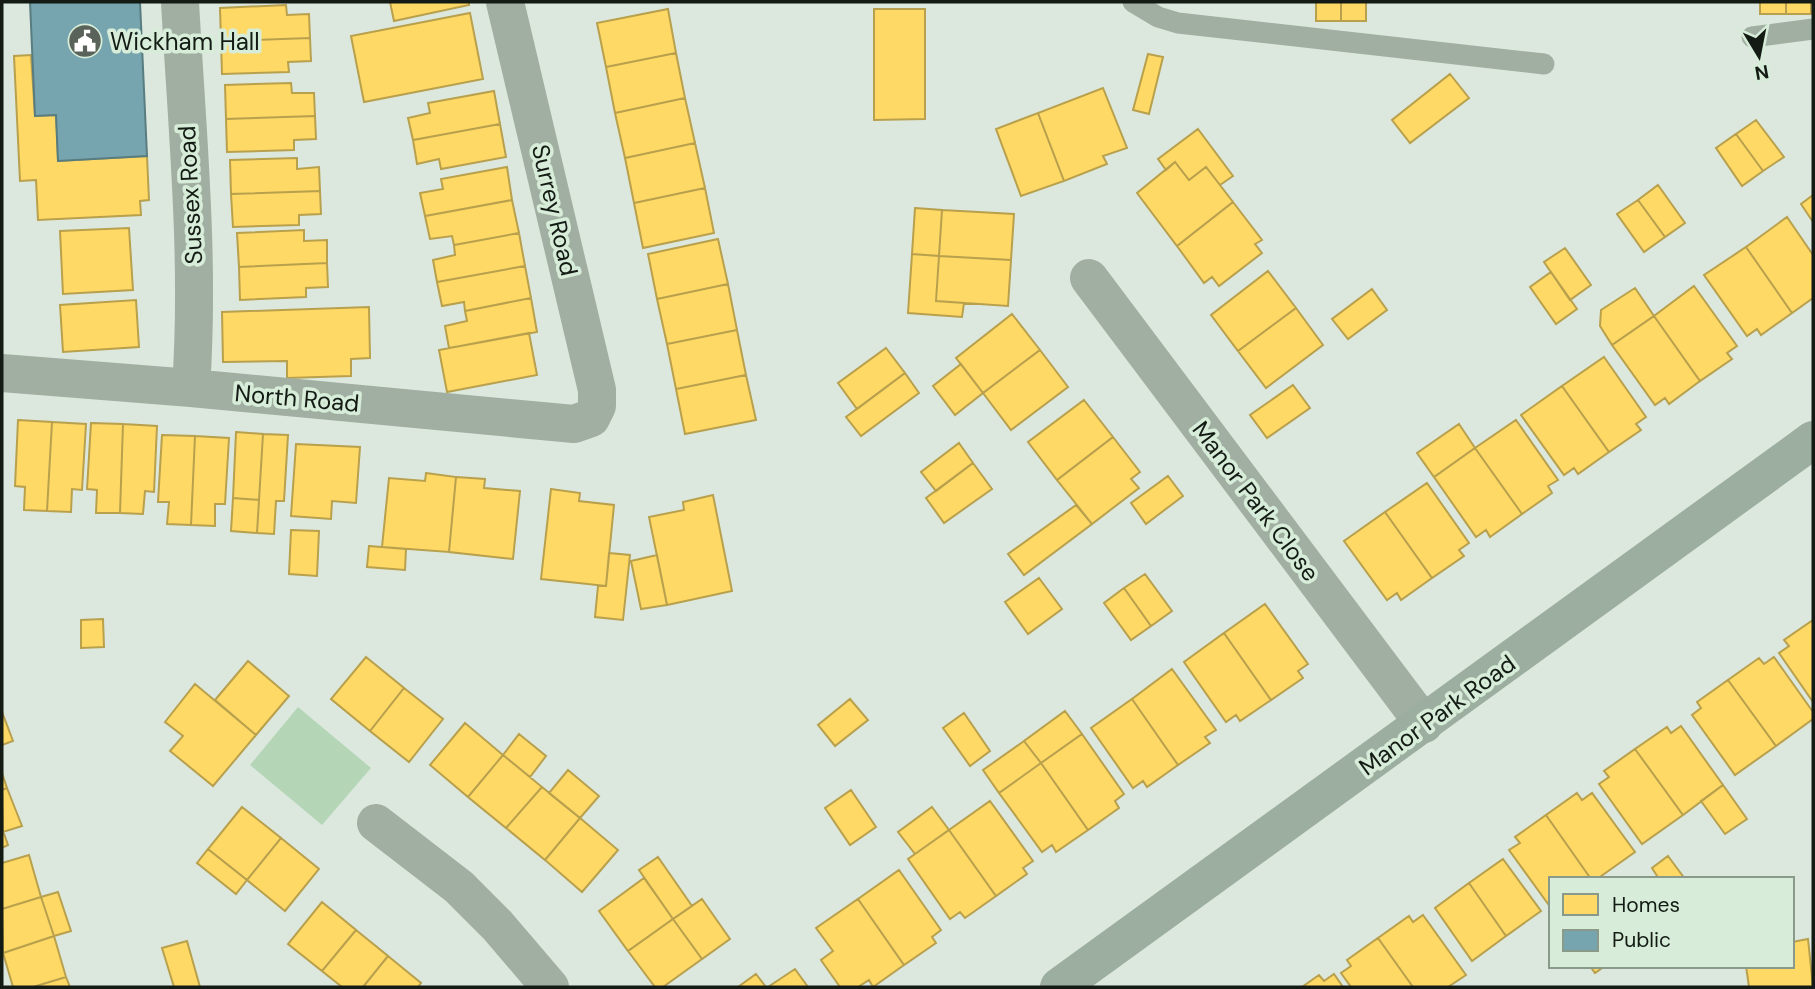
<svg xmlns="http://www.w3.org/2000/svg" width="1815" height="989" font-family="'DM Sans',sans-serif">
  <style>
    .green { fill: #b4d6b7 }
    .homes { fill: #ffd966; stroke: #b8a04d; stroke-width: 2 }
    .public { fill: #76a5af; stroke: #587c80; stroke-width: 2 }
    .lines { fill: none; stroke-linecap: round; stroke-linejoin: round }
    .lane { stroke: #a0afa1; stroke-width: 21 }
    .street { stroke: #a0afa1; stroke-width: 38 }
    .secondary { stroke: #9cae9f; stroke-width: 38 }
    .labels { text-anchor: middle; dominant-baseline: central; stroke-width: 7; stroke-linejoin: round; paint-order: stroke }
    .poi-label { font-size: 24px; fill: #131b14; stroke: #d7edd9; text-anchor: start }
    .street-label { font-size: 24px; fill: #131b14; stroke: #d7edd9 }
  </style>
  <rect width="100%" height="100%" fill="#dce8dd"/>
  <path class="green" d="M298,707L371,768L322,825L250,765Z"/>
  <path class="homes" d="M390,2H469V5L394,21Z
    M1316,2H1341V21H1316Z
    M1341,2H1366V21H1341Z
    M1760,2H1786V14H1760Z
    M1786,2H1811V14H1786Z
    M286,5L287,15L309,14L310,38L221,41L220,8Z
    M668,9L676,53L606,67L597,23Z
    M874,9H925V119L874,120Z
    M470,13L483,79L364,102L351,36Z
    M310,38L311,61L288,62L289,72L222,74L221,41Z
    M676,53L685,98L615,113L606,67Z
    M1148,54L1163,57L1149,114L1133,110Z
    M31,55L35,116L56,115L58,161L147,156L149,200L140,201L141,215L38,220L36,180L20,181L14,56Z
    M1450,74L1469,98L1410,143L1392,120Z
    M291,83L292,93H314L315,116L226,119L225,85Z
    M1103,88L1127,148L1103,156L1107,164L1064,181L1038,113Z
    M494,91L500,124L413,140L408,118L430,113L428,103Z
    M685,98L695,143L625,158L615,113Z
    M1038,113L1064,181L1021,196L996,129Z
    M315,116L316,139L294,140V150L227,152L226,119Z
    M1756,120L1784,157L1763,171L1736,134Z
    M500,124L506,157L441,169L439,159L417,164L413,140Z
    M1198,129L1233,176L1220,185L1206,167L1189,180L1175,162L1166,170L1158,159Z
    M1736,134L1763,171L1742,186L1716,148Z
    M695,143L705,188L634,203L625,158Z
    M297,158V169L319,167L320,191L231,194L230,160Z
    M1175,162L1189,180L1206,167L1233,202L1177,246L1137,193Z
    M507,167L512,200L425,216L420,193L443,189L441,179Z
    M1658,185L1685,223L1665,237L1638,200Z
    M705,188L714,233L643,248L634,203Z
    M320,191L321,214L299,215V225L233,227L231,194Z
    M1813,195V222L1801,204Z
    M512,200L519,233L454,245L452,236L430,239L425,216Z
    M1638,200L1665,237L1644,252L1617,214Z
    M1233,202L1262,240L1255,244L1262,253L1219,286L1212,277L1204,283L1177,246Z
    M915,208L942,210L939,256L912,254Z
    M942,210L1014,214L1011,260L939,256Z
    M1787,217L1813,255V298L1792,313L1746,247Z
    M129,228L133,290L63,294L60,231Z
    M304,230V241L327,240V263L239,267L237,233Z
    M519,233L525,266L437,282L433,260L455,255L454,245Z
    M718,239L728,284L657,299L648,254Z
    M1746,247L1792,313L1761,335L1757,329L1747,336L1704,275Z
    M1565,248L1591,285L1570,300L1544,262Z
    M912,254L939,256L936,301L964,303L962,317L908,313Z
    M939,256L1011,260L1008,306L936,301Z
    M327,263L328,287L306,288V297L240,300L239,267Z
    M525,266L531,298L465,311L464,302L442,306L437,282Z
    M1268,271L1296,308L1238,351L1211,315Z
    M1551,272L1577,309L1556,324L1530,287Z
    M728,284L737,330L667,344L657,299Z
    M1694,286L1737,346L1727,353L1732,359L1700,381L1654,316Z
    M1635,288L1654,316L1612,345L1600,326L1601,310Z
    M1372,289L1387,310L1348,339L1332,319Z
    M531,298L537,332L449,348L445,326L467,321L465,311Z
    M136,300L139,347L63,352L60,305Z
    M369,307L370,358L351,359V376L287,378V361L223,362L222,312Z
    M1296,308L1323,345L1266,388L1238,351Z
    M1012,314L1040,350L983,393L956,358Z
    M1654,316L1700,381L1669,404L1665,398L1655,405L1612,345Z
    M737,330L746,375L676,389L667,344Z
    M529,333L537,375L447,392L439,350Z
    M886,348L905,373L857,409L838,383Z
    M1040,350L1068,387L1011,430L983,393Z
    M1604,357L1646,417L1636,424L1641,430L1609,452L1562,386Z
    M961,364L983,393L955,415L933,386Z
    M905,373L919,393L861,436L846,417Z
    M746,375L756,420L685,434L676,389Z
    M1293,385L1310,408L1267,438L1250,415Z
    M1562,386L1609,452L1578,474L1574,468L1564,475L1521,415Z
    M1084,400L1113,437L1057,480L1028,442Z
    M18,420L52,422L47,511L24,510L25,487L15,486Z
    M1516,420L1558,480L1548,486L1552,493L1522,514L1475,448Z
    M52,422L86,424L82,490L72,489L71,512L47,511Z
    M91,423L123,424L120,513H96L97,490L87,489Z
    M123,424L157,426L154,492L145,491L143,514L120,513Z
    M1459,424L1475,448L1434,477L1417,453Z
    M236,432L263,434L259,500L233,498Z
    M263,434L288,435L284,501H276L274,534L257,533Z
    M162,435L195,436L191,525L167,524L169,502H158Z
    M195,436L229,438L225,504H215V526L191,525Z
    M1113,437L1140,472L1131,479L1139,488L1092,524L1057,480Z
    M959,443L973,463L936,491L921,472Z
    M296,444L360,447L356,503L332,501L331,519L291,516Z
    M1475,448L1522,514L1490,537L1486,530L1476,537L1434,477Z
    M973,463L992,489L944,523L926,498Z
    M426,473L456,477L449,552L382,547L389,478L425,481Z
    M1168,476L1183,496L1146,524L1131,503Z
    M456,477L485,479L484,488L520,491L513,559L449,552Z
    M1427,483L1469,543L1459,550L1464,556L1432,578L1385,512Z
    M551,489L580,493L579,501L614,505L606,586L541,579Z
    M713,495L732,591L667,605L649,517L684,510L683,502Z
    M233,498L259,500L257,533L231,531Z
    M1076,505L1092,524L1024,575L1008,554Z
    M1385,512L1432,578L1401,600L1397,593L1387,600L1344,541Z
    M291,530L319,531L317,576L289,574Z
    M369,546L406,549L405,570L367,567Z
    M609,553L630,555L623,620L595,617L598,586H606Z
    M657,555L667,605L641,609L631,561Z
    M1145,574L1172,611L1151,626L1124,588Z
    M1039,578L1062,609L1028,634L1005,602Z
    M1124,588L1151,626L1131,640L1104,603Z
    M1265,604L1308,664L1298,671L1303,678L1271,700L1224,633Z
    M103,619L104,647L81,648V620Z
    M1813,620V702L1779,653L1789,646L1784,640Z
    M1224,633L1271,700L1240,721L1236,715L1226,722L1184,662Z
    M366,657L404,688L370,731L331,699Z
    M1774,657L1813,712V719L1776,746L1728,680L1759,658L1764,664Z
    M248,661L289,696L256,735L215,700Z
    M1172,669L1216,730L1205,737L1210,743L1178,765L1132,699Z
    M1728,680L1776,746L1735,775L1692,715L1701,708L1697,702Z
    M195,684L256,735L213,786L170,751L183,736L165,722Z
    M404,688L443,719L409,762L370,731Z
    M850,699L868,720L835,746L818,725Z
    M1132,699L1178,765L1147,787L1143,781L1133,788L1091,728Z
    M1065,711L1082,734L1041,763L1024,741Z
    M2,712L13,741L2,745Z
    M964,713L990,751L970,766L943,728Z
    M465,723L503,755L468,797L430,765Z
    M1681,726L1723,785L1683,815L1635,749L1667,727L1671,733Z
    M519,734L546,756L530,777L503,755Z
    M1082,734L1124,794L1115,801L1119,808L1088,830L1041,763Z
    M1024,741L1041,763L999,793L983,770Z
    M1635,749L1683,815L1642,844L1599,784L1609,777L1604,771Z
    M503,755L542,787L506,828L468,797Z
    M1041,763L1088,830L1056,852L1052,845L1042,852L999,793Z
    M568,770L599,796L580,818L549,793Z
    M2,773L7,788L2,790Z
    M1723,785L1747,819L1725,834L1701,801Z
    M542,787L580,818L545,860L506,828Z
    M7,788L22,826L3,832L2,790Z
    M851,790L876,827L850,845L825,808Z
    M1577,793L1582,800L1592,793L1635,852L1597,879H1591L1546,815Z
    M990,801L1033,861L1023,868L1027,874L996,896L949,830Z
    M242,807L281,838L247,880L208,849Z
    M932,807L949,830L915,854L898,832Z
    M1546,815L1591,879H1551V908L1509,850L1520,843L1515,837Z
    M580,818L618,850L582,892L545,860Z
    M2,828L8,845L2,848Z
    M949,830L996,896L965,918L960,912L950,919L908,859Z
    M281,838L319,869L285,911L247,880Z
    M208,849L247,880L236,894L197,863Z
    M29,855L41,897L2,909V863Z
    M1668,856L1685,879H1659L1652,868Z
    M658,857L692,906L673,919L639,870Z
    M1503,859L1541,911L1506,936L1469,883Z
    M899,870L941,930L932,937L936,943L904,965L858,899Z
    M644,878L673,919L628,951L599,911Z
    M1469,883L1506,936L1472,961L1435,908Z
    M58,892L71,931L54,936L41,897Z
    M41,897L54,936L3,953L2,909Z
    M702,899L730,939L702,959L673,919Z
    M858,899L904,965L873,987L869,980L858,987H840L821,960L833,951L816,928Z
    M322,902L356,930L322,971L288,944Z
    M1423,915L1466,975L1448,987H1413L1378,938L1409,916L1413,922Z
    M673,919L702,959L663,987H655L628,951Z
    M356,930L388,956L363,987H342L322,971Z
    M54,936L66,977L33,987H13L3,953Z
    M1378,938L1413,987H1351L1341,973L1351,966L1347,960Z
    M1808,939L1813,987H1749L1746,966H1792V942Z
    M187,941L200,987H174L162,948Z
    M388,956L421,983L418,987H363Z
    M1590,966H1605L1595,973Z
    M795,969L808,987H768Z
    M756,974L766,987H738Z
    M1334,974L1343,987H1302L1319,975L1324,981Z
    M66,977L70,987H33Z"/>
  <path class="public" d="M30,2H140L147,156L58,161L56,115L35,116Z"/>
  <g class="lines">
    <path class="lane" d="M1133,2L1158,17L1178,23L1544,64
      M1752,37L1813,29"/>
    <path class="street" d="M180,2C187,130 200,259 191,388
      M1089,278L1424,724
      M2,373L191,388L574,424L591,418L597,406V390L505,2
      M376,823L459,887L497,925L550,987"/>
    <path class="secondary" d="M1059,987L1813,440"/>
  </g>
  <defs>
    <g id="civic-disc" transform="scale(1.75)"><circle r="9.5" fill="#59635a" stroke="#d7edd9"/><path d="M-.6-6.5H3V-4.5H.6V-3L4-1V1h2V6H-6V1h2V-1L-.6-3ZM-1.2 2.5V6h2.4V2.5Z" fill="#fff"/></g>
  </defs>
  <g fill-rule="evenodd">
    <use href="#civic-disc" x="85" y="41"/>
  </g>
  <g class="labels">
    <g class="poi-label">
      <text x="110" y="41">Wickham Hall</text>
    </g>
    <g class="street-label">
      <text transform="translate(190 195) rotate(-93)">Sussex Road</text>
      <text transform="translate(555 210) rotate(77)">Surrey Road</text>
      <text transform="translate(297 398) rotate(5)">North Road</text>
      <text transform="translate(1256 501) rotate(53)">Manor Park Close</text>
      <text transform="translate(1437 715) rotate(-36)">Manor Park Road</text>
    </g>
  </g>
  <rect width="1815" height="989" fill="none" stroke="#131b14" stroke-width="7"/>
  <rect x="1549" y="877" width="245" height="91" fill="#d7edd9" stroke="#89998a" stroke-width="2"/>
  <rect x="1563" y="894" width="35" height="21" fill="#ffd966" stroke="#89998a" stroke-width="2"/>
  <text x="1612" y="912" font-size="21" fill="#131b14">Homes</text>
  <rect x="1563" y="930" width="35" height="21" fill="#76a5af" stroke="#89998a" stroke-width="2"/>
  <text x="1612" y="947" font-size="21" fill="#131b14">Public</text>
  <g transform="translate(1759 56) rotate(170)" stroke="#d7edd9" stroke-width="5" paint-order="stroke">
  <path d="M0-5L12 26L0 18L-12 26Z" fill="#131b14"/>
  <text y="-10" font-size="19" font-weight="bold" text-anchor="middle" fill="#131b14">N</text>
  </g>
</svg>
